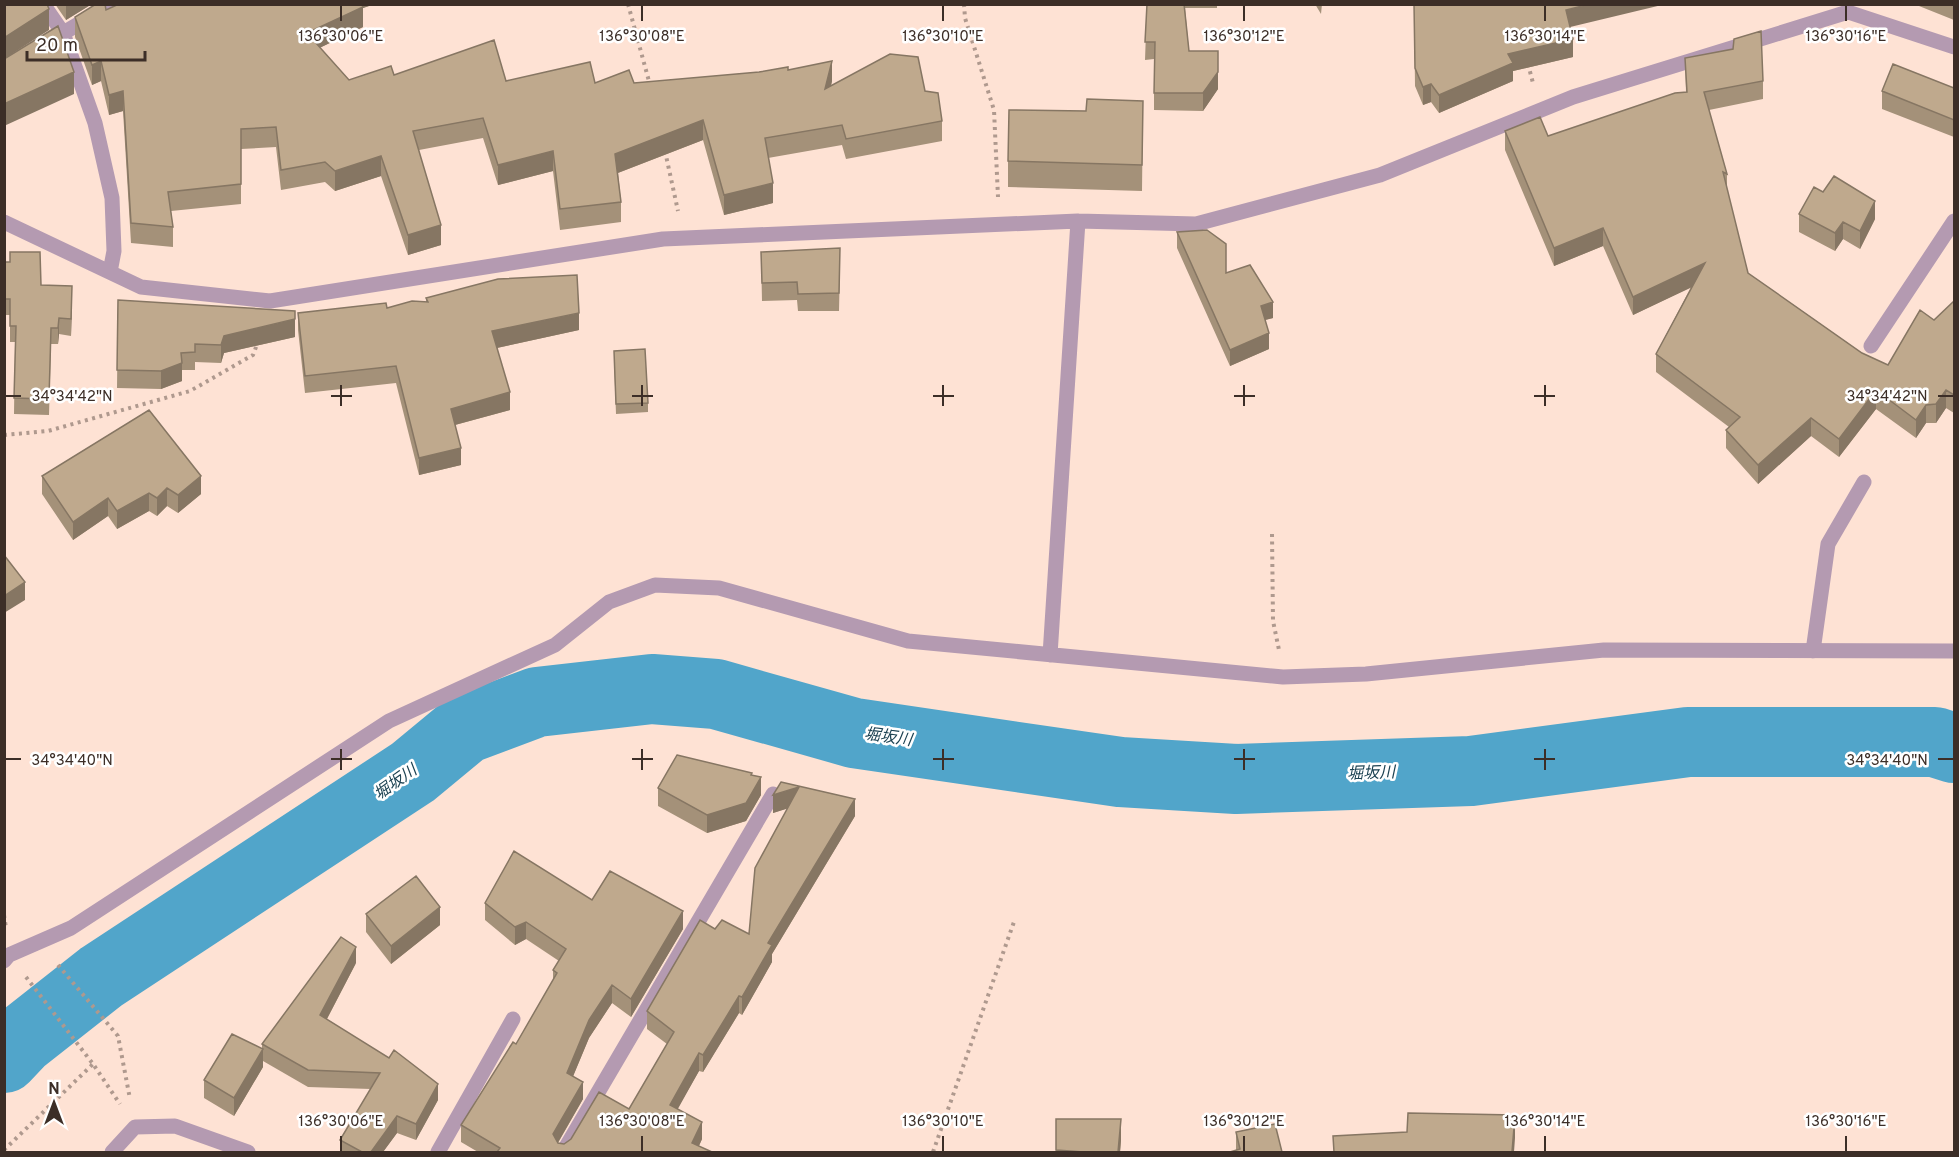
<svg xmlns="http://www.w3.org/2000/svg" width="1959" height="1157" font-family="Overpass,'Noto Sans JP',sans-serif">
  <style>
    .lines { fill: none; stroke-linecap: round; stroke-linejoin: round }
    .river { stroke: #51a5ca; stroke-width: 70 }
    .path { stroke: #af998e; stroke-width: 4; stroke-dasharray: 3 4.5; stroke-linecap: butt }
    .minor { stroke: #b49ab1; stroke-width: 15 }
    .wall { fill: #a49179 }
    .shaded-wall { fill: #867663 }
    .building { fill: #bfa98d; stroke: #867663; stroke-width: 1.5 }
    .ticks { fill: none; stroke: #3c2e27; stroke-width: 2 }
    .labels { text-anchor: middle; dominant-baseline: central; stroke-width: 5; stroke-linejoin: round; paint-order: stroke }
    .water-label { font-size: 16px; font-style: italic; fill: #1c4252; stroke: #fff }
    .ticks-label { font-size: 15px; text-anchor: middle; fill: #3c2e27; stroke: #fff; stroke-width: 5; stroke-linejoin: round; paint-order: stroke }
  </style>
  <rect width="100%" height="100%" fill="#fee2d4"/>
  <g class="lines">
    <path class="river" d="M4,1058L21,1040L101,977L413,772L465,729L537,702L652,689L716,694L854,733L1120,772L1236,779L1471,771L1688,742H1935L1954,748"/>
    <path class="path" d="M628,4L650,85
      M964,4L965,18L994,110L998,197
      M1528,64L1533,83
      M665,151L678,211
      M4,435L48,431L190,391L253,355L258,342
      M1272,534L1273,621L1279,650
      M4,915L6,928
      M58,965L118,1036L130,1099
      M26,977L93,1064L120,1104
      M4,1150L93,1064
      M933,1152L1015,919"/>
    <path class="minor" d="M43,4L63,33L95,123L112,198L114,251L110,272
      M55,38L112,4
      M4,222L141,287L270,301L663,239L1078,221L1196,224L1380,175L1573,97L1848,12L1954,47
      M1871,346L1954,221
      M1813,651L1828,544L1864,482
      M1050,655L1078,221
      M4,961L9,955L71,928L389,721L555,645L609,602L655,585L719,588L908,641L1283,677L1366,674L1604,650L1954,651
      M112,1152L135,1127L175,1126L248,1152
      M438,1152L513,1019
      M563,1152L773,794"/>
  </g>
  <path class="wall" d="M55,4H92L66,20Z
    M119,4H375L363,8V27L319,48L349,80L394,75L506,81L634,83L788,70L832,81L831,86L925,91L942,121V141L846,159L842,145L768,158L773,203L724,215L703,140L618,173L621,202V222L560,230L553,171L498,185L483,138L419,150L441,245L408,255L381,176L335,191L325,182L281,190L276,147L241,149V204L171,211L173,227V247L131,243L123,111L109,115L101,81L92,85L75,37V17L106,10Z
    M1147,4H1217V8H1185L1189,51L1218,89L1203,111L1154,110V59L1145,60Z
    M1315,4H1322L1321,14Z
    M1414,4L1570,27L1573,57L1513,71V81L1439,113L1431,102L1423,105L1415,86Z
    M1914,4H1954V20Z
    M1685,58L1763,81V99L1709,110L1727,174V190L1748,273L1862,353L1888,365L1954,301V413L1946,408L1936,423H1926L1916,438L1876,409L1839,457L1811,436L1758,484L1726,448V430L1729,427L1656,372V354L1691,287L1633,315L1603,246L1554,266L1505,150V131L1548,136L1686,92Z
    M1954,88V137L1882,109V91Z
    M1143,101L1142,191L1008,187V161L1086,111Z
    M1799,214L1875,219L1860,249L1843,239L1835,251L1799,232Z
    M1177,232L1226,273L1273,318L1265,320L1269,349L1230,366L1177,248Z
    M761,252L840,266L839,311H798L797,300L762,301Z
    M4,262L41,285L72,302L71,336L59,334L58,344H51L49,415L14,414L15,342H10V315H4Z
    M426,298L579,330L497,348L510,410L455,425L461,465L419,475L396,383L305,393L298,330V313L387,308L426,302Z
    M118,300L295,337L224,353L221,363L195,362V370H182V381L161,389L117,388Z
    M614,360L648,403V412L616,414Z
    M149,410L201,494L178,513L167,506L157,516L149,511L117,529L108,516L73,540L42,494V476Z
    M658,788L761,795L746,821L707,833L658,806Z
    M773,795L855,816L772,954V962L742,1015L739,1013L703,1072L699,1071L677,1109L702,1139L699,1146L712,1152H478L461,1142V1125L516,1044L553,981V970L559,961L526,939L515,945L485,920V903L592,900L683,929L631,1017L612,1003L589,1038L573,1076L583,1099L558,1143L564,1144L629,1109L667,1044L647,1029V1011L715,929L749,934L788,808L773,813Z
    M366,914L440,925L391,964L366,932Z
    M356,963L327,1019L438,1100L416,1140L397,1133L383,1152H340V1140L371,1089L308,1087L263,1061V1067L234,1116L204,1098V1080L262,1049V1044Z
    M1056,1119L1121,1140L1120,1152H1056Z
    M1236,1132L1282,1152L1236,1150Z"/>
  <path class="shaded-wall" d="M66,4H92L66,20Z
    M354,4H375L363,8V27L307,54V33Z
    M1590,4H1666L1566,28V10Z
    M49,9V30L4,59V38Z
    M1573,39V57L1513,71V81L1439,113V95L1508,54Z
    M101,61V81L92,85V65Z
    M832,61V81L825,109V89Z
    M74,72V94L4,126V104Z
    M1218,72V89L1203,111V93Z
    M1431,84V102L1423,105V87Z
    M123,91V111L109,115V95Z
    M703,120V140L615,174V154Z
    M553,151V171L498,185V165Z
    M381,156V176L335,191V171Z
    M773,183V203L724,215V195Z
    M1875,201V219L1860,249V231Z
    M1843,222V239L1835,251V233Z
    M441,225V245L408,255V235Z
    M1603,228V246L1554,266V248Z
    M1705,263V281L1633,315V297Z
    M72,286V302L71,336V319Z
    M1273,302V318L1261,321V306Z
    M579,313V330L492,349V331Z
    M59,318V334L58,344V328Z
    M295,319V337L224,353L221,363V345L224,336Z
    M1269,333V349L1230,366V350Z
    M182,363V381L161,389V371Z
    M1876,390V409L1839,457V439Z
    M1946,390V408L1936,423V404Z
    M510,392V410L451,426V409Z
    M1926,405V423L1916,438V420Z
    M1811,418V436L1758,484V465Z
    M461,448V465L419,475V458Z
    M201,476V494L178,513V495Z
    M167,488V506L157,516V498Z
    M149,493V511L117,529V511Z
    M108,498V516L73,540V522Z
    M25,582V600L4,613V596Z
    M761,777V795L746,821L707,833V815Z
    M799,787V805L773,813V795Z
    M855,799V816L772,954V962L742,1015V997L768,943Z
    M440,907V925L391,964V946Z
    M683,911V929L631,1017V999Z
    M526,922V939L515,945V927Z
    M356,947V963L320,1032V1015Z
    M612,985V1003L589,1038L567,1091V1073L589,1020Z
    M739,996V1013L703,1072V1055Z
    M263,1049V1067L234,1116V1098Z
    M699,1053V1071L670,1123V1105Z
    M583,1082V1099L553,1151V1134Z
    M438,1084V1100L416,1140V1124Z
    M1515,1115V1138L1514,1152H1512Z
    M397,1116V1133L383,1152H371Z
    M1121,1119V1140L1120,1152H1118Z
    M702,1122V1139L696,1152L692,1143Z"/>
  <path class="building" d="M4,4H47L49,9L4,38Z
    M96,4H105L106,10L119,4H361L363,7L307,33L349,80L391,66L394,75L494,40L506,81L590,62L595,83L629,70L634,83L759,72L788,67V70L832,61L825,89L890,54L918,57L925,91L938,93L942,121L846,139L842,125L765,138L773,183L724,195L703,120L615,154L621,202L560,209L553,151L498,165L483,118L413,131L441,225L408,235L381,156L335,171L325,162L281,170L276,127L241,129V184L168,192L173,227L131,223L123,91L109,95L101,61L92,65L75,17Z
    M1147,4H1184L1189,51H1218V72L1203,93H1154L1155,42H1145Z
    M1414,4H1590L1566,10L1573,39L1508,54L1513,63L1439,95L1431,84L1423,87L1415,68Z
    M58,26L74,72L4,104V59Z
    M1761,31L1763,81L1704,92L1727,174L1723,172L1748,273L1862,353L1888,365L1920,310L1934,320L1954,301V395L1946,390L1936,404L1926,405L1916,420L1876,390L1839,439L1811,418L1758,465L1726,430L1740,417L1656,354L1705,263L1633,297L1603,228L1554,248L1505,131L1540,117L1548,136L1675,93L1687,92L1685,58L1733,49L1734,39Z
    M1893,64L1954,88V120L1882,91Z
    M1087,99L1143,101L1142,165L1008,161L1009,110L1086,111Z
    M1834,176L1875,201L1860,231L1843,222L1835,233L1799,214L1814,187L1823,192Z
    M1207,230L1226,244V273L1250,265L1273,302L1261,306L1269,333L1230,350L1177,232Z
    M840,248L839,293L798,294L797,282L762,283L761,252Z
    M10,252H40L41,285L72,286L71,319L59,318L58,328H51L49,399L14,398L16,326H10V299H4V262H10Z
    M577,275L579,313L492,331L510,392L451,409L461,448L419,458L396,366L305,376L298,313L386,303L387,308L412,301L428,302L426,298L498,279Z
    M118,300L295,311V319L224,336L221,345L195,344V352L181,353L182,363L161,371L117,370Z
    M645,349L648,403L616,404L614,351Z
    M149,410L201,476L178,495L167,488L157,498L149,493L117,511L108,498L73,522L42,476Z
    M4,555L25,582L4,596Z
    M677,755L752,773L751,775L761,777L746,803L707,815L658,788Z
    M781,782L855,799L768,943L772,945L742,997L739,996L703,1055L699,1053L670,1105L702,1122L692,1143L712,1152H497L500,1148L461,1125L513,1042L516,1044L557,973L553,970L566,949L526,922L515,927L485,903L514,851L592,900L610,871L683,911L631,999L612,985L589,1020L567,1073L583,1082L553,1134L558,1143L564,1144L571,1139L599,1092L629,1109L674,1032L647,1011L700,920L715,929L722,920L749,934L755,868L799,787L773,795Z
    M416,876L440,907L391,946L366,914Z
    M341,937L356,947L320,1015L389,1058L394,1050L438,1084L416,1124L397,1116L371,1152H362L340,1140L380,1073L308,1070L262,1044Z
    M232,1034L263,1049L234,1098L204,1080Z
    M1408,1113L1515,1115L1512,1152H1334L1333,1136L1407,1132Z
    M1056,1119H1121L1118,1152H1084L1056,1150Z
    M1275,1124L1282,1152H1230L1240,1149L1236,1132Z"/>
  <path class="ticks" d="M341,6V21M642,6V21M943,6V21M1244,6V21M1545,6V21M1846,6V21M341,385V406M642,385V406M943,385V406M1244,385V406M1545,385V406M6,396H21M331,396H352M632,396H653M933,396H954M1234,396H1255M1534,396H1555M1938,396H1953M341,749V770M642,749V770M943,749V770M1244,749V770M1545,749V770M6,759H21M331,759H352M632,759H653M933,759H954M1234,759H1255M1534,759H1555M1938,759H1953M341,1136V1151M642,1136V1151M943,1136V1151M1244,1136V1151M1545,1136V1151M1846,1136V1151"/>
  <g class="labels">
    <g class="water-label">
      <text transform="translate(888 738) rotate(8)">堀坂川</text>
      <text transform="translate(1371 774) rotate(-2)">堀坂川</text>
      <text transform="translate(396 783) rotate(-35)">堀坂川</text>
    </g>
  </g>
  <g class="ticks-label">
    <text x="341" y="41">136°30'06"E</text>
    <text x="642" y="41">136°30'08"E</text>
    <text x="943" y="41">136°30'10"E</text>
    <text x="1244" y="41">136°30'12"E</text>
    <text x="1545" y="41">136°30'14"E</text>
    <text x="1846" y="41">136°30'16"E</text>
    <text x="72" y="401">34°34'42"N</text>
    <text x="1887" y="401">34°34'42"N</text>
    <text x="72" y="765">34°34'40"N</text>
    <text x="1887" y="765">34°34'40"N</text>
    <text x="341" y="1126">136°30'06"E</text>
    <text x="642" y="1126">136°30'08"E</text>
    <text x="943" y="1126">136°30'10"E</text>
    <text x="1244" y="1126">136°30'12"E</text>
    <text x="1545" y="1126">136°30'14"E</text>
    <text x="1846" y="1126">136°30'16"E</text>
  </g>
  <rect width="1959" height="1157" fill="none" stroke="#3c2e27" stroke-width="12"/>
  <g transform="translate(54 1103)" stroke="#ffffff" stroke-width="4.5" paint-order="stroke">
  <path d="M0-4.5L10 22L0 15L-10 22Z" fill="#3c2e27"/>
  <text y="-9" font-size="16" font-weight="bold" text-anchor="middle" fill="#3c2e27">N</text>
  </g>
  <path d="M27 51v9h118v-9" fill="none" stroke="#3c2e27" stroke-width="3"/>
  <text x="36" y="51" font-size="18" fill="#3c2e27" stroke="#ffffff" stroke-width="4.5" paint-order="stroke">20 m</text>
</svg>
